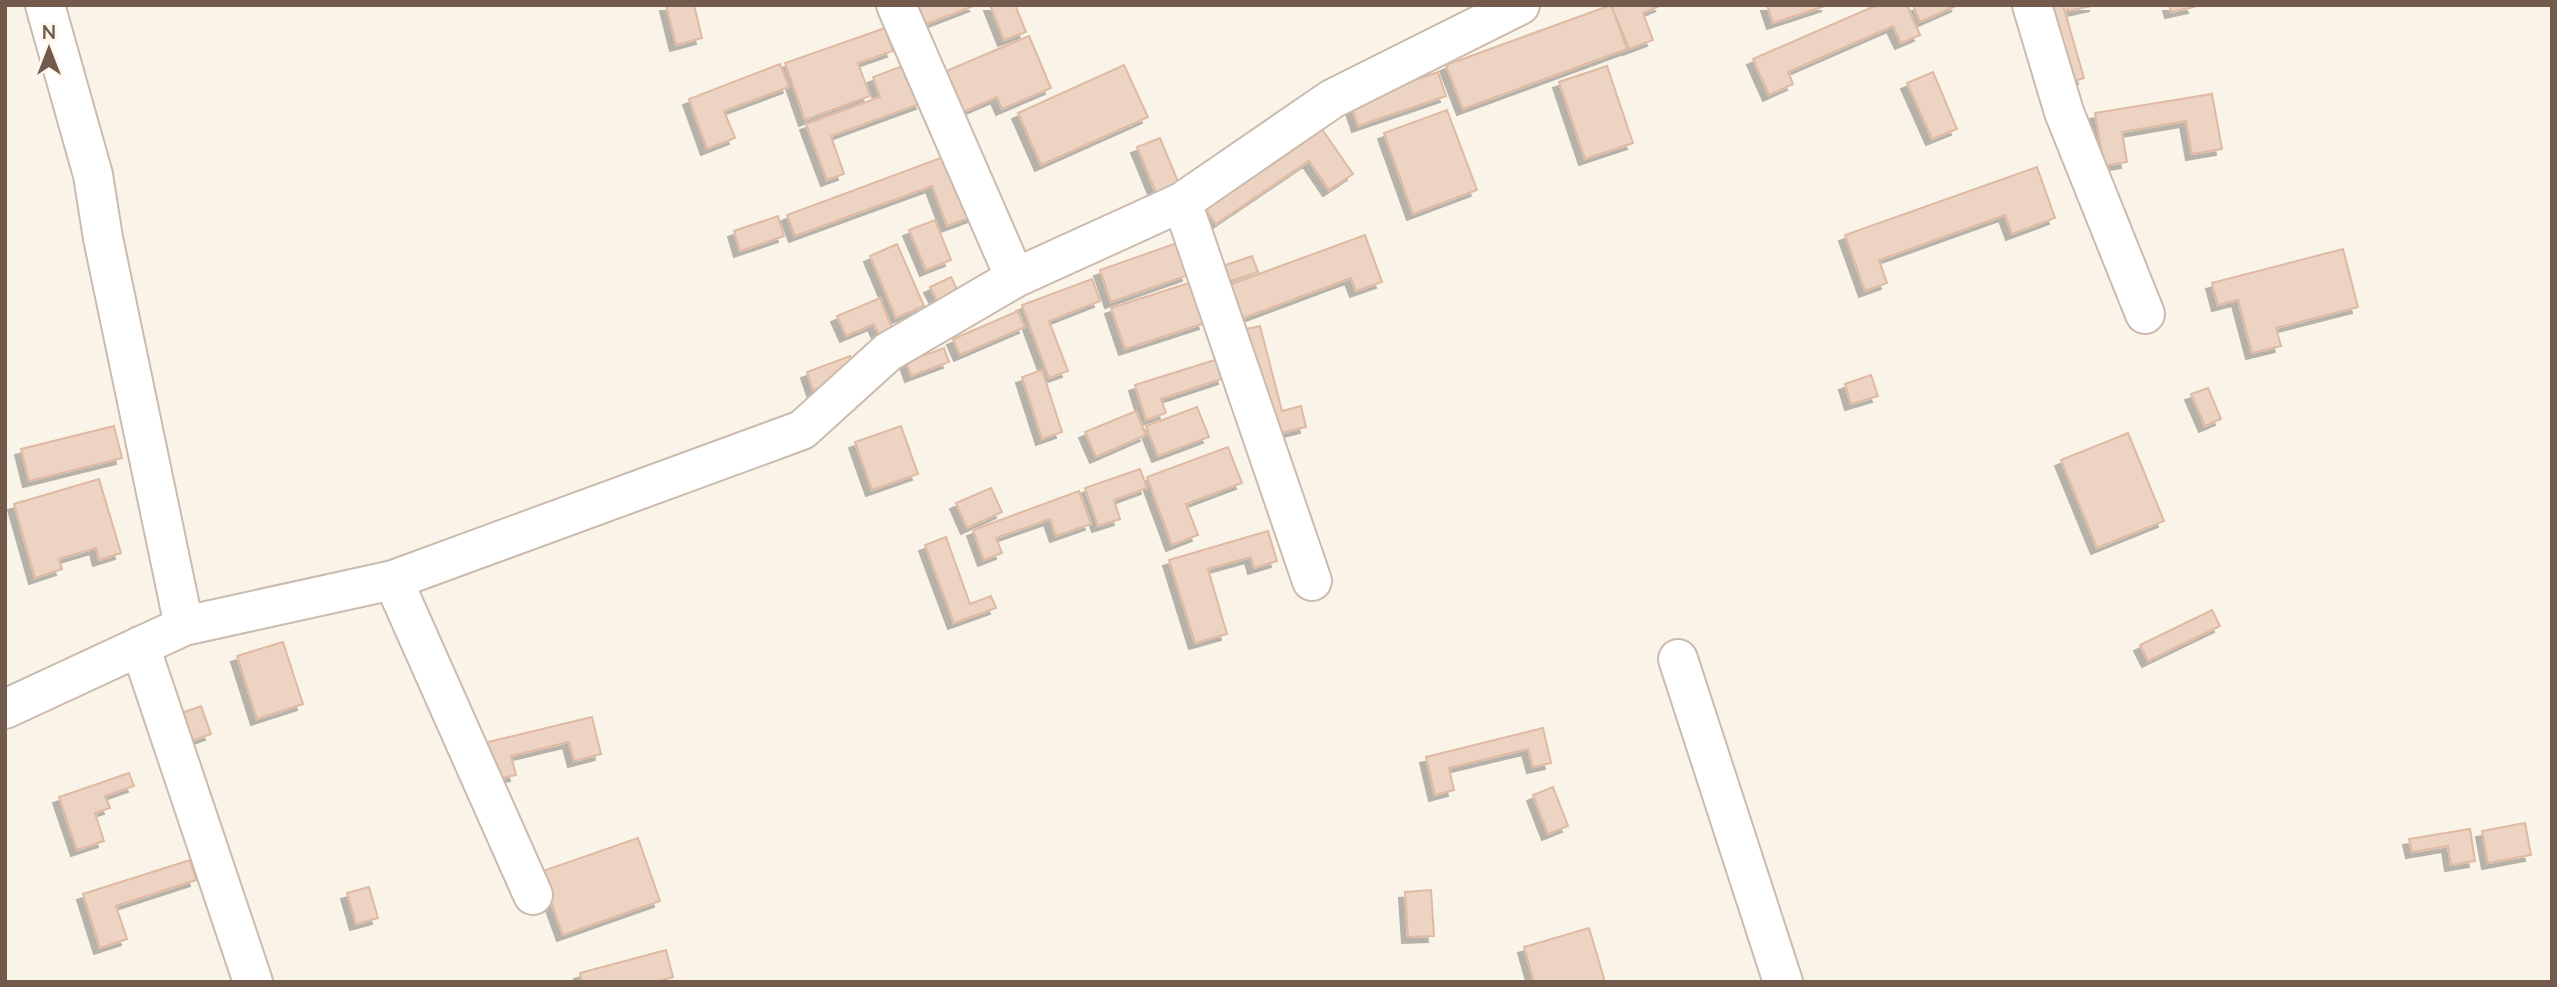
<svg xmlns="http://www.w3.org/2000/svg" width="2557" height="987" font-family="Mulish,sans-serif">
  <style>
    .building { fill: #edd3c1; stroke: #dfbaa3; stroke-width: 2; filter: url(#shadow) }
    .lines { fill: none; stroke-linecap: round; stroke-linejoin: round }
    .street-casing { stroke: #cbbbae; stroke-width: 42 }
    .street { stroke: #fff; stroke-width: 38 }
  </style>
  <defs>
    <filter id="shadow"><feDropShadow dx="-6" dy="6" stdDeviation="0" flood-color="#0004"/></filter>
  </defs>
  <rect width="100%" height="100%" fill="#faf3e7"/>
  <path class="building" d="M666,5H694L702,38L676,45Z
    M907,5H976L916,28Z
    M990,5H1015L1026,32L1004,40Z
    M1611,5H1662L1643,13L1653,40L1629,49Z
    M1611,5L1627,49L1463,109L1446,65Z
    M1767,5H1828L1773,23Z
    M1877,5H1907L1920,35L1901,43L1893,26L1788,72L1793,84L1769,95L1753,59Z
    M1913,5H1958L1920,22Z
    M2039,5H2063L2084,78L2062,85Z
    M2066,5H2096L2068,11Z
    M2169,5H2193L2194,7L2171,12Z
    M885,28L893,51L858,63L870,96L805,120L785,63Z
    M1029,36L1051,88L1002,109L997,97L961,113L944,72Z
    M780,64L789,87L724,111L735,138L707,149L689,99Z
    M908,64L922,103L831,136L844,174L827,180L806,124L880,97L873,77Z
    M1124,65L1148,117L1041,165L1018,113Z
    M1607,66L1633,143L1585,159L1559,82Z
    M1438,72L1446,96L1358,126L1350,102Z
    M1933,72L1957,129L1932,139L1907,83Z
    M2212,94L2222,149L2192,154L2186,121L2122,132L2127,162L2104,166L2095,113Z
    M1447,110L1477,190L1413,214L1384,133Z
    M1319,125L1353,174L1329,190L1309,161L1216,224L1202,205Z
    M1160,138L1181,189L1158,198L1137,147Z
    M954,153L977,215L947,226L932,186L795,236L787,215Z
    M2037,167L2055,218L2012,234L2005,215L1879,260L1887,283L1865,291L1845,235Z
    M778,216L784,236L740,251L734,231Z
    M935,220L951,260L926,270L909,230Z
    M1365,235L1382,282L1356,291L1351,278L1241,319L1229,285Z
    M1177,243L1188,275L1111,302L1100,270Z
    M897,244L924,306L896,318L870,256Z
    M2343,249L2358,307L2276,328L2281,346L2252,353L2238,300L2218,305L2212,283Z
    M1252,256L1258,272L1225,283L1220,267Z
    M951,277L963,302L943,312L930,287Z
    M1092,279L1100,301L1049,321L1068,371L1049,378L1022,305Z
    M1192,282L1205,323L1125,349L1111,308Z
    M880,298L894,334L881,339L874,324L846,336L837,316Z
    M1018,311L1025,327L960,355L953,339Z
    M1260,326L1282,411L1301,406L1306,427L1269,436L1242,330Z
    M944,348L949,362L911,376L906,362Z
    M850,356L856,374L813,390L807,372Z
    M1218,359L1224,378L1161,399L1166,413L1146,420L1135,385Z
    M1042,370L1062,432L1042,439L1022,377Z
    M1871,375L1878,396L1851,404L1845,384Z
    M2208,388L2221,419L2205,426L2191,394Z
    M1197,407L1209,437L1158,456L1146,426Z
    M1136,411L1146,435L1096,457L1085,432Z
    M114,426L122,458L29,481L21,449Z
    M901,426L918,474L872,490L855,442Z
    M2128,433L2164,521L2097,548L2061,460Z
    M1228,447L1242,483L1186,504L1198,535L1172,545L1147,477Z
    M1140,469L1147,488L1114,500L1120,519L1098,526L1085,488Z
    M99,479L121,553L99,560L96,548L59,559L62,569L35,578L14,504Z
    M991,488L1002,512L967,528L956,503Z
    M1079,491L1091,524L1056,536L1050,519L996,538L1002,553L984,560L973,530Z
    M1268,531L1277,561L1254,568L1251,557L1208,569L1227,634L1195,643L1169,560Z
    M946,537L970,604L991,596L996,608L954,623L925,545Z
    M2212,610L2220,626L2148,661L2140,645Z
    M283,642L303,704L257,719L237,656Z
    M201,706L211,734L186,743L176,715Z
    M592,717L601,754L574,761L569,742L511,756L516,775L493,780L484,743Z
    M1543,728L1551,763L1533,767L1528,749L1449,768L1454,790L1435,795L1426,757Z
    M129,773L134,786L105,796L110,808L95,813L104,841L77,850L59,797Z
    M1553,787L1568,826L1548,834L1533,795Z
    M2525,823L2531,855L2488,863L2482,831Z
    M2470,829L2475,861L2451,865L2448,846L2412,852L2409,839Z
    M638,838L660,901L563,935L540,872Z
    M190,860L196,880L116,906L127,939L100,948L83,894Z
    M369,887L378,918L356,924L347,893Z
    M1431,890L1434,936L1408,937L1405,892Z
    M1589,928L1605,982H1534L1524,947Z
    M666,950L673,977L656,982H582L580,973Z"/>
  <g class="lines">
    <g class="street-casing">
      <path id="street" d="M45,5L93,175L103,238L184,626
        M896,5L1015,278
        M2032,5L2064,112L2145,314
        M1182,202L1312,581
        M393,580L533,895
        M140,646L253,982
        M1678,659L1783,982
        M5,709L184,626L393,580L802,430L888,352L1015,278L1182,202L1332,99L1520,5"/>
    </g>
    <use href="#street" class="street"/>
  </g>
  <rect width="2557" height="987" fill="none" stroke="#725b4d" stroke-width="14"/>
  <g transform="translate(49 49)" stroke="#fdf7ed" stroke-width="5" paint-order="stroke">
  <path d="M0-5L12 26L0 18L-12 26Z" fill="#725b4d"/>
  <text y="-10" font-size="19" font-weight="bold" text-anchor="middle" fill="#725b4d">N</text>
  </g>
</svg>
